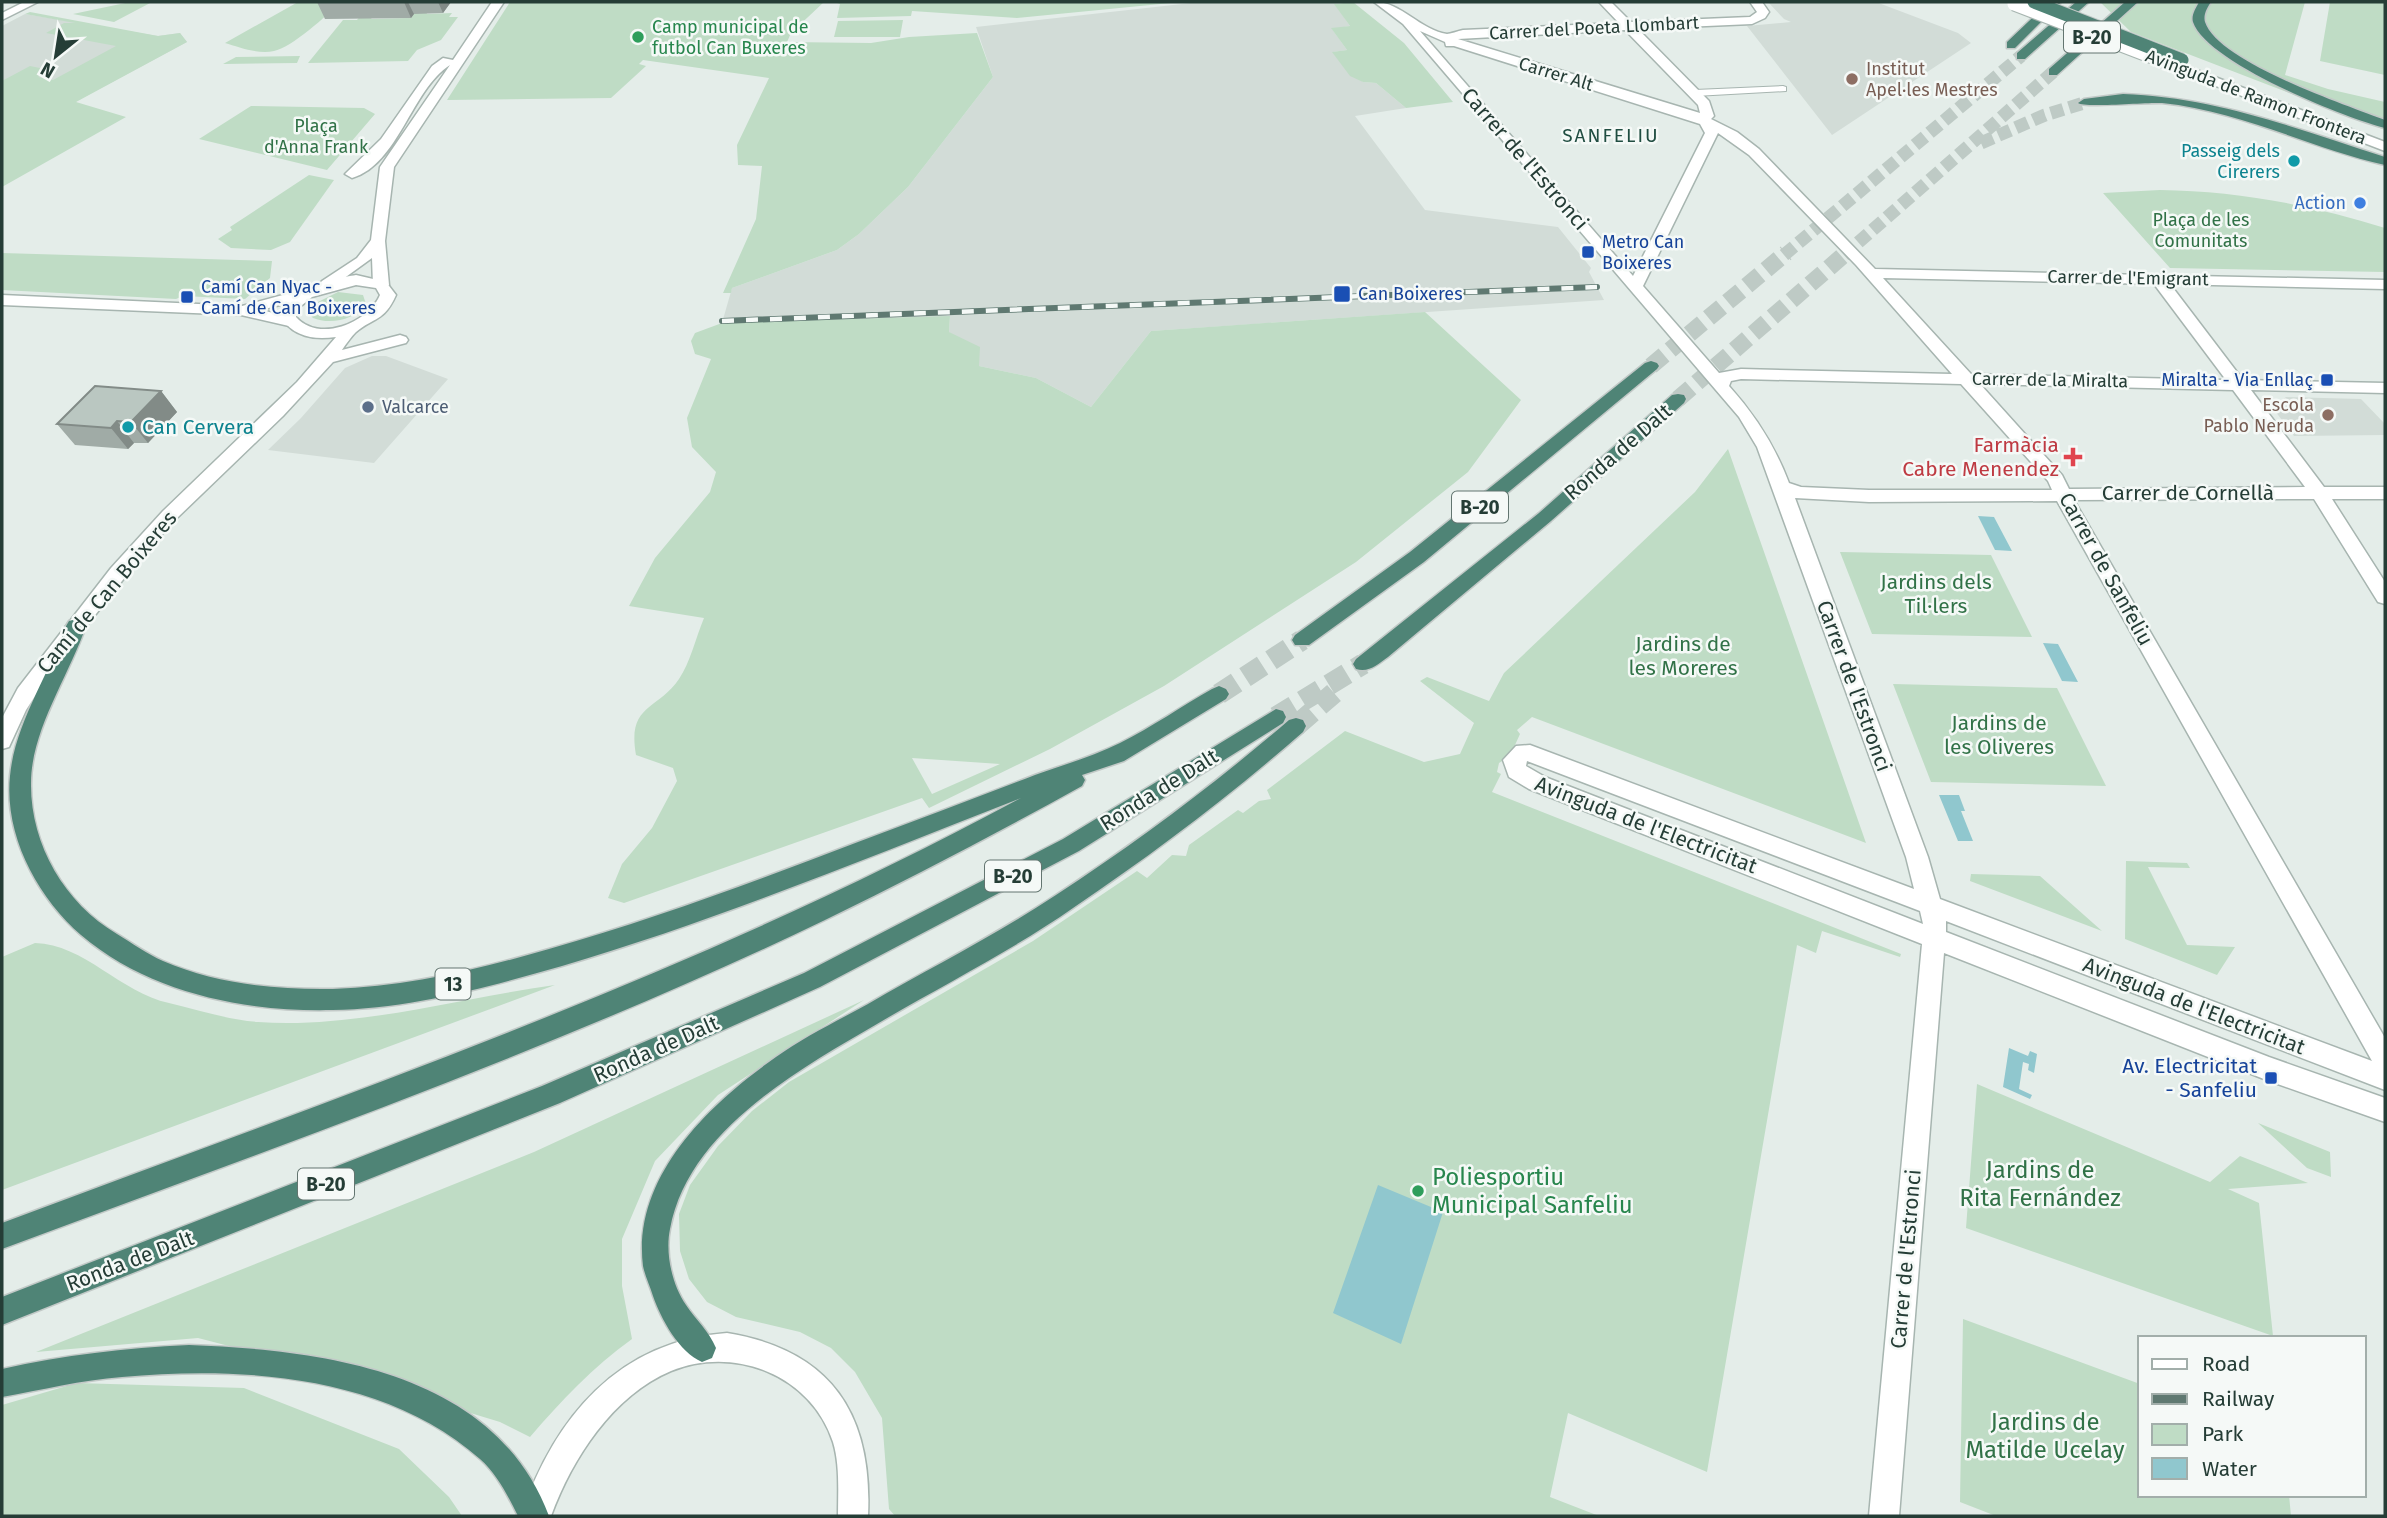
<svg xmlns="http://www.w3.org/2000/svg" width="2387" height="1518" font-family="'Fira Sans',sans-serif">
  <style>
    .built { fill: #d2dcd7 }
    .green { fill: #bfdcc5; fill-rule: evenodd }
    .water { fill: #90c7ce }
    .lines { fill: none; stroke-linecap: round; stroke-linejoin: round }
    .trunk-tunnel-far2 { stroke: #becac5; stroke-width: 13; stroke-dasharray: 13 6; stroke-linecap: butt }
    .trunk-tunnel-far1 { stroke: #becac5; stroke-width: 17; stroke-dasharray: 17 8; stroke-linecap: butt }
    .trunk-tunnel { stroke: #becac5; stroke-width: 21; stroke-dasharray: 21 10; stroke-linecap: butt }
    .pedestrian-casing { stroke: #a7b5b0; stroke-width: 2 }
    .minor-casing { stroke: #a7b5b0; stroke-width: 3 }
    .tertiary-casing { stroke: #a7b5b0; stroke-width: 3 }
    .trunk-casing { stroke: #c2c9c7; stroke-width: 3 }
    .pedestrian { fill: #fff; fill-rule: evenodd }
    .minor { fill: #fff; fill-rule: evenodd }
    .tertiary { fill: #fff; fill-rule: evenodd }
    .trunk { fill: #4f8476; fill-rule: evenodd }
    .rail-casing { stroke: #5f7971; stroke-width: 6 }
    .rail { stroke: #f5f9f7; stroke-width: 4.5; stroke-dasharray: 12; stroke-linecap: butt }
    .tertiary-bridge-casing { stroke: #a7b5b0; stroke-width: 15; stroke-linecap: butt }
    .trunk-bridge-casing { stroke: #c2c9c7; stroke-width: 15; stroke-linecap: butt }
    .tertiary-bridge { stroke: #fff; stroke-width: 13 }
    .trunk-bridge { stroke: #4f8476; stroke-width: 13 }
    .wall { fill: #a0aba6 }
    .shaded-wall { fill: #828b87 }
    .building { fill: #bac7c1; stroke: #828b87; stroke-width: 2 }
    .leisure-dot { fill: #2e9e5b; stroke: #f5f9f7; stroke-width: 2.5 }
    .education-dot { fill: #8d6e63; stroke: #f5f9f7; stroke-width: 2.5 }
    .culture-dot { fill: #0f9aa8; stroke: #f5f9f7; stroke-width: 2.5 }
    .shop-dot { fill: #3f7fe0; stroke: #f5f9f7; stroke-width: 2.5 }
    .transit-dot { fill: #1a4fb4; stroke: #f5f9f7; stroke-width: 2.5 }
    .service-dot { fill: #5c6f8a; stroke: #f5f9f7; stroke-width: 2.5 }
    .health-dot { fill: #e0444e; stroke: #f5f9f7; stroke-width: 2.5 }
    .labels { text-anchor: middle; dominant-baseline: central; stroke-width: 5; stroke-linejoin: round; paint-order: stroke }
    .far-leisure-label { font-size: 18px; fill: #27864d; stroke: #f5f9f7; text-anchor: start }
    .far-street-label { font-size: 18px; fill: #253d36; stroke: #f5f9f7 }
    .far-education-label { font-size: 18px; fill: #785e54; stroke: #f5f9f7; text-anchor: start }
    .far-park-label { font-size: 18px; fill: #317247; stroke: #f5f9f7 }
    .far-culture-label { font-size: 18px; fill: #0d838f; stroke: #f5f9f7; text-anchor: end }
    .far-shop-label { font-size: 18px; fill: #366cbe; stroke: #f5f9f7; text-anchor: end }
    .far-transit-label { font-size: 18px; fill: #164399; stroke: #f5f9f7; text-anchor: start }
    .far-service-label { font-size: 18px; fill: #4e5e75; stroke: #f5f9f7; text-anchor: start }
    .shield { fill: #f5f9f7; stroke: #637570; stroke-width: 2 }
    .shield-label { font-size: 19px; font-weight: bold; fill: #253d36 }
    .far-neighbourhood-label { font-size: 19px; letter-spacing: 2px; fill: #214e42; stroke: #f5f9f7 }
    .street-label { font-size: 21px; fill: #253d36; stroke: #f5f9f7 }
    .culture-label { font-size: 21px; fill: #0d838f; stroke: #f5f9f7; text-anchor: start }
    .health-label { font-size: 21px; fill: #be3a42; stroke: #f5f9f7; text-anchor: end }
    .park-label { font-size: 21px; fill: #317247; stroke: #f5f9f7 }
    .transit-label { font-size: 21px; fill: #164399; stroke: #f5f9f7; text-anchor: end }
    .near-park-label { font-size: 24px; fill: #317247; stroke: #f5f9f7 }
    .near-leisure-label { font-size: 24px; fill: #27864d; stroke: #f5f9f7; text-anchor: start }
  </style>
  <rect width="100%" height="100%" fill="#e4ede9"/>
  <path class="built" d="M1200,2H1346L1335,4L1350,26L1332,29L1347,50L1333,52L1363,82L1376,83L1406,108L1355,116L1425,210L1558,227L1591,268L1589,272L1604,300L1151,331L1091,407L1036,378L979,366L949,332L950,317L722,323L732,288L837,250L859,234L908,187L993,77L976,27Z
    M1768,2H1876L1958,33L1971,43L1832,135L1747,26L1791,22L1784,19Z
    M25,14L158,36L180,33L187,42L75,102L2,85V26Z
    M372,356H386L448,379L374,463L268,450L301,418L345,368Z
    M2286,397L2361,399L2385,424V435L2294,436L2272,407Z"/>
  <path class="green" d="M130,2H152L114,22L73,14Z
    M298,2H340C328,15 291,48 274,51C259,55 239,47 225,43Z
    M371,2H384L371,19L411,18L423,2L427,14L452,13L449,17H458L441,40L417,50L408,61L308,63L343,20H357Z
    M510,2H824L791,33L787,42L871,43L909,37L977,33L993,77L908,187L859,234L837,250L732,288L731,293H723L756,219L762,166L738,165L737,145L769,78L643,60L639,64L646,66L611,98L447,100Z
    M834,2H1181L1017,18L912,11L911,16L837,18L840,4Z
    M1353,2L1404,43L1453,102L1406,108L1376,83L1363,82L1350,76L1332,52L1347,50L1331,28L1350,26L1334,4Z
    M2100,2H2305L2285,75L2328,89L2385,102V130L2131,32Z
    M2330,2H2385V75L2320,61Z
    M30,12L158,36L180,33L187,42L76,102L126,117L2,187V81L30,66L50,70L38,77L53,80L116,46L46,33L64,23H75L25,14Z
    M903,20L900,37H834L838,21Z
    M300,56L297,63L223,64L236,57Z
    M251,106L364,108L375,114L327,170L199,139Z
    M309,175L334,180L290,242L271,250L231,248L218,239L232,230L230,227Z
    M2160,190C2237,191 2312,205 2385,228V272L2170,268L2103,193Z
    M2,253L272,261L270,278L245,299L183,296L176,299L2,290Z
    M338,292L363,295L366,304C355,320 330,325 313,318L309,314L314,304Z
    M1425,312L1521,400L1468,472L1356,562L1164,686L1050,749L929,808L922,798L624,903L608,898L622,864L652,828L677,781L673,768L636,755C627,704 657,711 679,679C690,663 696,637 704,618L629,606L655,558L710,492L716,472L692,447L687,418L711,359L695,354L691,341L695,333L722,323L950,316L949,332L980,347L979,366L1036,378L1091,407L1151,331ZM912,758L1000,764L932,794Z
    M1728,449L1866,843L1532,717L1517,730L1520,734L1510,756L1499,763L1497,772L1501,774L1492,792L1901,954L1900,957L1822,931L1816,953L1797,945L1707,1472L1568,1413L1550,1497L1599,1516H895L889,1509L882,1418L855,1372L831,1348L800,1332L736,1317L707,1302L689,1279L680,1251L679,1214L690,1185L718,1146L752,1111L789,1082L1033,941L1137,871L1147,878L1172,855L1186,856L1189,845L1238,810L1243,813L1259,801L1271,799L1267,790L1345,731L1424,762L1460,754L1474,723L1420,681L1427,677L1489,701L1504,673L1695,492Z
    M1840,552L1991,555L2032,637L1872,634Z
    M1893,684L2057,688L2106,786L1931,782Z
    M2126,861L2187,863L2190,868L2148,867L2187,945L2235,947L2217,975L2125,939Z
    M1971,874L2040,876L2102,931L1970,881Z
    M35,943C84,944 121,993 169,1003C198,1010 229,1020 258,1022C354,1029 460,998 555,985L2,1190V957Z
    M864,1000L718,1095L655,1161L622,1239V1286L632,1339C593,1367 561,1401 530,1437L500,1422L372,1383L198,1338L36,1352L534,1152Z
    M1977,1084L2210,1182L2240,1156L2308,1183L2228,1189L2259,1203L2273,1336L1966,1228Z
    M2258,1123L2330,1152L2331,1177L2307,1168Z
    M1963,1319L2140,1384V1495H2289L2291,1516H1996L1960,1502Z
    M77,1383L244,1388L399,1449L449,1497L462,1516H2V1405Z"/>
  <path class="water" d="M1978,516L1994,517L2012,551L1995,550Z
    M2043,643L2058,644L2078,682L2062,681Z
    M1939,795H1959L1965,811H1961L1973,841H1958Z
    M2009,1048L2028,1056L2030,1051L2037,1054L2034,1073L2028,1070L2029,1064L2023,1062L2019,1089L2032,1095L2030,1099L2003,1087Z
    M1378,1185L1443,1212L1401,1344L1333,1313Z"/>
  <g class="lines">
    <path class="trunk-tunnel-far2" d="M1981,143L2045,115L2084,103
      M1784,255L2021,56
      M1844,255L2053,72"/>
    <path class="trunk-tunnel-far1" d="M1651,366L1786,253
      M1678,399L1846,253"/>
    <path class="trunk-tunnel" d="M1219,694L1302,640
      M1276,717L1363,664
      M1296,726L1334,693"/>
    <g class="pedestrian-casing">
      <path id="pedestrian" d="M1783,86L1786,87V91L1695,96L1690,93L1695,90Z"/>
    </g>
    <g class="minor-casing">
      <path id="minor" d="M24,2H38L2,20V13Z
        M492,2H504L394,167L385,241L389,285L381,290L373,285L372,258L332,287H322L319,284L322,281L357,258L371,240L380,167L450,65C411,90 399,164 352,178L345,174L381,139L432,66L443,58L453,60Z
        M1374,2C1400,1 1420,30 1447,34C1450,34 1458,31 1463,30L1619,23L1599,2H1611L1631,22L1750,17L1757,12L1750,2H1762L1769,12L1765,18L1752,24L1638,29L1709,101L1714,116L1711,119L1737,132L1759,149L1875,269L2385,280V289L2170,284L2243,380L2385,383V393L2251,390L2324,487H2385V499H2332L2385,582V604L2378,602L2314,499L2074,500L2385,1038V1090L1946,921V932L2269,1057L2385,1098V1122L2269,1081L1944,953L1899,1516H1869L1922,944L1529,789L1509,777L1503,760L1516,746L1530,745L1914,889L1906,857L1757,447L1739,417L1403,24ZM1625,30L1698,105L1700,113L1458,39ZM1420,31L1445,42L1446,46H1454L1700,124L1705,133L1633,276ZM1718,133L1749,155L1856,265L1952,374L1741,369L1719,373L1643,286ZM1883,278L2154,284L2226,380L1971,374ZM1741,379L1961,384L2048,481L2052,490H1869L1801,487L1789,483C1775,446 1756,416 1729,386L1731,381ZM1980,384L2233,390L2305,487L2069,489L2062,475ZM1795,498L1869,502L2057,501L2372,1061L1940,899L1928,857ZM1527,761L1920,911L1923,924L1545,777L1526,766Z
        M305,289L313,294L310,297L261,310L294,318L297,321L289,326L241,315L2,305V295L242,306Z
        M727,1333C831,1350 873,1414 868,1516H838C838,1492 840,1465 833,1442C811,1375 734,1345 671,1371C612,1396 572,1459 551,1516H521C554,1418 618,1341 727,1333Z"/>
    </g>
    <g class="tertiary-casing">
      <path id="tertiary" d="M2168,59L2385,142V151L2164,66V60Z
        M356,275L386,282L396,295C384,322 374,317 356,332C351,337 346,344 342,350L400,335L406,337L408,340L406,343L333,362L283,416L176,519L133,567L51,671L26,710L9,747L2,749V718L18,688L111,568L163,511L297,382L336,337C313,340 295,337 281,318C281,287 332,279 356,275ZM356,285L376,288L380,295C368,323 319,343 296,317V310L312,297Z"/>
    </g>
    <g class="trunk-casing">
      <path id="trunk" d="M2049,2H2061L2015,48H2007V42Z
        M2076,2H2089L2025,59H2017V53Z
        M2125,2H2138L2057,75H2049V69Z
        M2199,2H2211C2207,8 2203,15 2205,22C2218,62 2346,105 2385,120V128C2344,118 2206,62 2193,22C2191,15 2196,8 2199,2Z
        M2123,94C2215,97 2298,129 2385,157V165C2310,148 2241,111 2162,103C2147,102 2084,108 2078,103L2084,99Z
        M1651,361L1657,363L1659,366L1657,369L1424,562L1309,645H1295L1292,640L1295,635L1410,552L1645,363Z
        M1678,394L1684,395L1686,399L1684,403L1551,521L1388,657C1378,664 1369,673 1356,669L1353,664L1356,659L1539,513L1672,395Z
        M76,619L83,621L86,626C69,676 31,730 31,783C30,843 64,903 117,934C132,943 147,954 163,961C216,984 276,990 333,989C406,987 480,969 549,949C654,919 756,881 858,842C917,820 976,798 1035,775C1063,765 1094,756 1120,743C1152,727 1182,706 1212,689L1219,686L1226,689L1229,694L1226,699L1124,761L1082,775L1085,780L1082,786C997,833 912,878 825,920C559,1048 278,1146 2,1249V1223C347,1094 696,974 1021,798C869,857 718,920 562,966C488,987 410,1009 332,1010C245,1012 149,993 81,935C37,897 4,835 10,776C15,723 49,675 66,626L69,621Z
        M1276,709L1283,711L1286,717L1283,723L1079,851L820,987L560,1103L2,1325V1297L542,1086L804,973L1063,839Z
        M1296,718L1303,720L1306,726L1303,732C1230,796 1153,854 1073,908C1013,950 941,986 877,1024C798,1070 688,1131 670,1229C665,1253 672,1285 686,1305C696,1320 709,1331 716,1348L712,1358L702,1362C679,1352 661,1319 653,1296C650,1286 645,1276 643,1266C632,1177 709,1104 776,1057C804,1037 837,1021 868,1004C930,968 996,935 1056,895C1137,842 1215,784 1289,720Z
        M189,1345C323,1350 495,1371 549,1516H518C508,1496 497,1474 480,1459C385,1375 243,1366 122,1377C81,1380 42,1390 2,1397V1369C64,1355 125,1348 189,1345Z"/>
    </g>
    <use href="#pedestrian" class="pedestrian"/>
    <use href="#minor" class="minor"/>
    <use href="#tertiary" class="tertiary"/>
    <use href="#trunk" class="trunk"/>
    <g class="rail-casing">
      <path id="rail" d="M722,321L1597,287"/>
    </g>
    <use href="#rail" class="rail"/>
    <g class="tertiary-bridge-casing">
      <path id="tertiary-bridge" d="M2014,4L2168,63"/>
    </g>
    <g class="trunk-bridge-casing">
      <path id="trunk-bridge" d="M2034,2L2182,60"/>
    </g>
    <use href="#tertiary-bridge" class="tertiary-bridge"/>
    <use href="#trunk-bridge" class="trunk-bridge"/>
  </g>
  <path class="wall" d="M317,2H451L443,13L414,14L411,18L325,19Z
    M161,391L177,412L148,443H134L128,449L75,445L57,424Z"/>
  <path class="shaded-wall" d="M404,2H408L414,14L411,18Z
    M438,2H451L443,13Z
    M161,391L177,412L148,443L131,422Z
    M117,421L134,443L128,449L111,428Z"/>
  <path class="building" d="M95,386L161,391L131,422L117,421L111,428L57,424Z"/>
  <g class="leisure-dot">
    <circle cx="638" cy="37" r="7"/>
    <circle cx="1418" cy="1191" r="7"/>
  </g>
  <g class="education-dot">
    <circle cx="1852" cy="79" r="7"/>
    <circle cx="2328" cy="415" r="7"/>
  </g>
  <g class="culture-dot">
    <circle cx="2294" cy="161" r="7"/>
    <circle cx="128" cy="427" r="7"/>
  </g>
  <circle class="shop-dot" cx="2360" cy="203" r="7"/>
  <g class="transit-dot">
    <rect x="1581" y="245" width="14" height="14" rx="3.5"/>
    <rect x="1333" y="285" width="18" height="18" rx="3.5"/>
    <rect x="180" y="290" width="14" height="14" rx="3.5"/>
    <rect x="2320" y="373" width="14" height="14" rx="3.5"/>
    <rect x="2264" y="1071" width="14" height="14" rx="3.5"/>
  </g>
  <circle class="service-dot" cx="368" cy="407" r="7"/>
  <path class="health-dot" d="M2069.5 446.5h7v7h7v7h-7v7h-7v-7h-7v-7h7z"/>
  <g class="labels">
    <g class="far-leisure-label">
      <text x="652" y="27">Camp municipal de<tspan x="652" dy="21">futbol Can Buxeres</tspan></text>
    </g>
    <g class="far-street-label">
      <text transform="translate(1594 28) rotate(-3)">Carrer del Poeta Llombart</text>
      <text transform="translate(1556 74) rotate(17)">Carrer Alt</text>
      <text transform="translate(2256 97) rotate(21)">Avinguda de Ramon Frontera</text>
      <text transform="translate(2128 278) rotate(1)">Carrer de l'Emigrant</text>
      <text transform="translate(2050 380) rotate(1)">Carrer de la Miralta</text>
    </g>
    <g class="far-education-label">
      <text x="1866" y="69">Institut<tspan x="1866" dy="21">Apel·les Mestres</tspan></text>
      <text x="2314" y="405" text-anchor="end">Escola<tspan x="2314" dy="21">Pablo Neruda</tspan></text>
    </g>
    <g class="far-park-label">
      <text x="316" y="126">Plaça<tspan x="316" dy="21">d'Anna Frank</tspan></text>
      <text x="2201" y="220">Plaça de les<tspan x="2201" dy="21">Comunitats</tspan></text>
    </g>
    <g class="far-culture-label">
      <text x="2280" y="151">Passeig dels<tspan x="2280" dy="21">Cirerers</tspan></text>
    </g>
    <g class="far-shop-label">
      <text x="2346" y="203">Action</text>
    </g>
    <g class="far-transit-label">
      <text x="1602" y="242">Metro Can<tspan x="1602" dy="21">Boixeres</tspan></text>
      <text x="201" y="287">Camí Can Nyac -<tspan x="201" dy="21">Camí de Can Boixeres</tspan></text>
      <text x="1358" y="294">Can Boixeres</text>
      <text x="2313" y="380" text-anchor="end">Miralta - Via Enllaç</text>
    </g>
    <g class="far-service-label">
      <text x="382" y="407">Valcarce</text>
    </g>
    <g class="shield">
      <rect x="2064" y="21.5" width="56" height="31" rx="5"/>
      <rect x="1452" y="491.5" width="56" height="31" rx="5"/>
      <rect x="985" y="860.5" width="56" height="31" rx="5"/>
      <rect x="435.5" y="968.5" width="35" height="31" rx="5"/>
      <rect x="298" y="1168.5" width="56" height="31" rx="5"/>
    </g>
    <g class="shield-label">
      <text x="2092" y="37">B-20</text>
      <text x="1480" y="507">B-20</text>
      <text x="1013" y="876">B-20</text>
      <text x="453" y="984">13</text>
      <text x="326" y="1184">B-20</text>
    </g>
    <g class="far-neighbourhood-label">
      <text x="1611" y="135">SANFELIU</text>
    </g>
    <g class="street-label">
      <text transform="translate(1525 159) rotate(49)">Carrer de l'Estronci</text>
      <text transform="translate(1618 452) rotate(-41)">Ronda de Dalt</text>
      <text x="2188" y="493">Carrer de Cornellà</text>
      <text transform="translate(2106 569) rotate(61)">Carrer de Sanfeliu</text>
      <text transform="translate(107 592) rotate(-50)">Camí de Can Boixeres</text>
      <text transform="translate(1854 686) rotate(70)">Carrer de l'Estronci</text>
      <text transform="translate(1159 790) rotate(-32)">Ronda de Dalt</text>
      <text transform="translate(1646 825) rotate(21)">Avinguda de l'Electricitat</text>
      <text transform="translate(2194 1006) rotate(21)">Avinguda de l'Electricitat</text>
      <text transform="translate(656 1049) rotate(-24)">Ronda de Dalt</text>
      <text transform="translate(1906 1259) rotate(-85)">Carrer de l'Estronci</text>
      <text transform="translate(130 1261) rotate(-21)">Ronda de Dalt</text>
    </g>
    <g class="culture-label">
      <text x="142" y="427">Can Cervera</text>
    </g>
    <g class="health-label">
      <text x="2059" y="445">Farmàcia<tspan x="2059" dy="24">Cabre Menendez</tspan></text>
    </g>
    <g class="park-label">
      <text x="1936" y="582">Jardins dels<tspan x="1936" dy="24">Til·lers</tspan></text>
      <text x="1683" y="644">Jardins de<tspan x="1683" dy="24">les Moreres</tspan></text>
      <text x="1999" y="723">Jardins de<tspan x="1999" dy="24">les Oliveres</tspan></text>
    </g>
    <g class="transit-label">
      <text x="2257" y="1066">Av. Electricitat<tspan x="2257" dy="24">- Sanfeliu</tspan></text>
    </g>
    <g class="near-park-label">
      <text x="2040" y="1170">Jardins de<tspan x="2040" dy="28">Rita Fernández</tspan></text>
      <text x="2045" y="1422">Jardins de<tspan x="2045" dy="28">Matilde Ucelay</tspan></text>
    </g>
    <g class="near-leisure-label">
      <text x="1432" y="1177">Poliesportiu<tspan x="1432" dy="28">Municipal Sanfeliu</tspan></text>
    </g>
  </g>
  <rect width="2387" height="1518" fill="none" stroke="#253d36" stroke-width="7"/>
  <rect x="2138" y="1336" width="228" height="161" fill="#f5f9f7" stroke="#a2aeaa" stroke-width="2"/>
  <rect x="2152" y="1359" width="35" height="10" fill="#ffffff" stroke="#a2aeaa" stroke-width="2"/>
  <text x="2202" y="1371" font-size="21" fill="#253d36">Road</text>
  <rect x="2152" y="1394" width="35" height="10" fill="#5f7971" stroke="#a2aeaa" stroke-width="2"/>
  <text x="2202" y="1406" font-size="21" fill="#253d36">Railway</text>
  <rect x="2152" y="1424" width="35" height="21" fill="#bfdcc5" stroke="#a2aeaa" stroke-width="2"/>
  <text x="2202" y="1441" font-size="21" fill="#253d36">Park</text>
  <rect x="2152" y="1458" width="35" height="21" fill="#90c7ce" stroke="#a2aeaa" stroke-width="2"/>
  <text x="2202" y="1476" font-size="21" fill="#253d36">Water</text>
  <g transform="translate(56 56) rotate(210)" stroke="#f5f9f7" stroke-width="5" paint-order="stroke">
  <path d="M0-5L12 26L0 18L-12 26Z" fill="#253d36"/>
  <text y="-10" font-size="19" font-weight="bold" text-anchor="middle" fill="#253d36">N</text>
  </g>
</svg>
